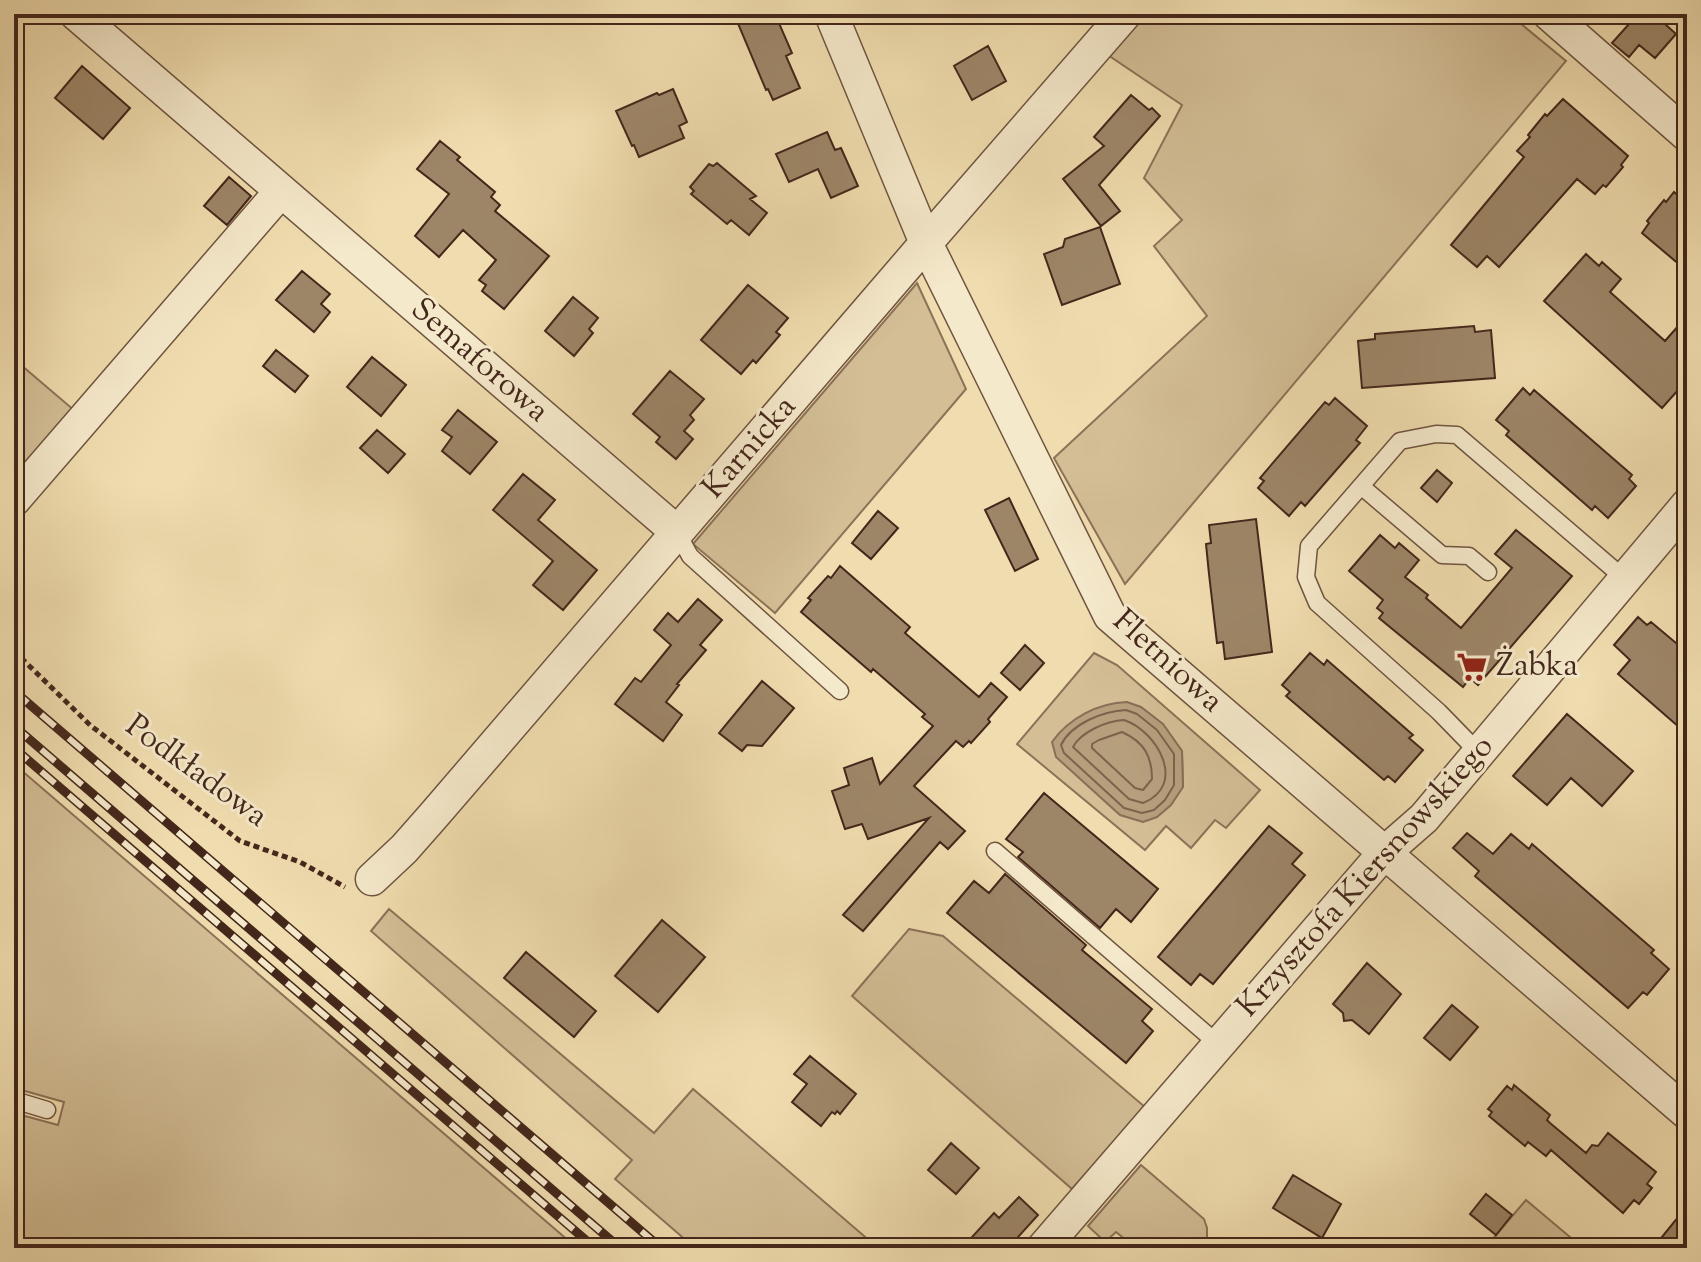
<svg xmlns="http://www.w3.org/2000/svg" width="1701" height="1262" font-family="'Sorts Mill Goudy',serif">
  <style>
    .green { fill: #d3be96; stroke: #8c7258; stroke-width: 2; fill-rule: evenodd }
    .water { fill: #b69f7d; stroke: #886f56; stroke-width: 2 }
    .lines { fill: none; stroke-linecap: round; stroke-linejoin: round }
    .shore { stroke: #7d634c; stroke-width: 2 }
    .building { fill: #9d8668; stroke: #44271b; stroke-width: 2 }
    .service-casing { stroke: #6f5440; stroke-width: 19 }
    .minor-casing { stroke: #6f5440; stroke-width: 35 }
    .path { stroke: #44271b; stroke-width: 5; stroke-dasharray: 6 4; stroke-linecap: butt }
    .service { stroke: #f5e9cb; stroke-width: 16 }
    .minor { stroke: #f5e9cb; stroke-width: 32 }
    .rail-casing { stroke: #44271b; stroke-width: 9 }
    .rail { stroke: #f5e9cb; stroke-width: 6; stroke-dasharray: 18; stroke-linecap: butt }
    .labels { text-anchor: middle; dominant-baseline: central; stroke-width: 6; stroke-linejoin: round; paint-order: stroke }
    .street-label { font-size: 32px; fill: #44271b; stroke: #f5e9cb }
    .poi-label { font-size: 32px; fill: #44271b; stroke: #f5e9cb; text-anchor: start }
  </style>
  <rect width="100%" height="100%" fill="#f0ddaf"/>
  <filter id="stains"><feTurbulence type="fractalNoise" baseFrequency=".0025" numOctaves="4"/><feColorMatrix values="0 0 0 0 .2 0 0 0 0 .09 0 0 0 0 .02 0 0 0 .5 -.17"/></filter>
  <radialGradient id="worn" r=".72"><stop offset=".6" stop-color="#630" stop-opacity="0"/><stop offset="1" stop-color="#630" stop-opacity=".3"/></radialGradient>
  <path class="green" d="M1144,14H1509L1566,61L1125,584L1054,458L1207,316L1154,246L1182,220L1144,178L1182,105L1108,55Z
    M917,283L966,389L775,613L693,544Z
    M14,359L75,411L14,478Z
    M1094,653L1117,665L1260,790L1226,828L1215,820L1191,848L1166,826L1145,850L1017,744ZM1164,726L1182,751L1183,787Z
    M14,764L577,1248H14V1113L58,1125L64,1102L14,1088Z
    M389,909L654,1133L693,1089L878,1248H695L615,1179L632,1160L371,931Z
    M909,929L943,936L1145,1107L1072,1189L852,996Z
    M1141,1165L1204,1219L1207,1228V1238L1216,1248H1165L1163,1246L1161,1248H1136L1116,1232L1105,1242L1088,1226Z
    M1526,1200L1583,1248H1485Z"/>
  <path class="water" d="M1127,702L1141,707L1163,724L1182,751L1183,787L1171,805L1157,817L1143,822L1120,815L1056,757L1052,742C1069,718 1098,703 1127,702Z"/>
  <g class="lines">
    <path class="shore" d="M1126,710L1137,714L1157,730L1174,754V785L1165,800L1154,810L1142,813L1124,808L1064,753L1061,745C1071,724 1103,711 1126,710Z
      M1124,720C1157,731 1188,785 1143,803L1129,799L1073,747C1081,732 1106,721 1124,720Z
      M1122,732C1144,742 1152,756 1152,779L1143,790L1135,788L1092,748V744L1099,740Z"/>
  </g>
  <path class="building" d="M734,14H775L792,53L786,56L800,88L773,100L768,89L766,90Z
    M1638,14H1654L1676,34L1655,58L1639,45L1629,57L1612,43Z
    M988,46L1006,81L972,100L954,66Z
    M82,66L130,108L103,139L55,98Z
    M673,89L687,122L679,126L684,138L639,157L634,145L632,146L616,111L657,93L659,95Z
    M1131,95L1149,110L1152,108L1160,116L1099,185L1120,211L1101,226L1063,179L1104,146L1094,137Z
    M1563,99L1628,156L1621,165L1623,167L1606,187L1603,185L1595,194L1577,179L1499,267L1487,256L1477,267L1451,245L1524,157L1517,151L1530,137L1528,135L1545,114L1547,116Z
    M827,132L835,150L841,148L858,186L831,198L818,169L789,182L776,154Z
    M440,141L460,157L457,160L495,192L491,197L500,205L495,211L549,256L504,309L482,291L486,285L479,280L496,260L463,230L439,257L415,236L449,194L417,169Z
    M717,163L756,196L750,199L767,213L749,235L731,220L727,224L691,194L694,191L690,187L709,164L713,166Z
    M229,177L251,196L227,225L204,206Z
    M1674,192L1687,204V271L1642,233L1649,223L1647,221L1664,200L1666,202Z
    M1100,227L1120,284L1062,305L1044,254L1063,247L1065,239Z
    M1586,254L1599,266L1602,262L1621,279L1610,292L1665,341L1687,316V380L1662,408L1544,301Z
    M302,271L330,294L321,304L330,312L314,332L276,300Z
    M748,285L788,318L776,332L780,335L756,363L753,360L741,374L701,340Z
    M573,297L598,318L589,329L593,333L574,356L545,331Z
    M1474,326L1475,332L1491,330L1495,378L1362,388L1358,341L1375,339V334Z
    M276,350L308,376L295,392L263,366Z
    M372,357L406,385L381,416L347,387Z
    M670,371L704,399L690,415L694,420L684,431L693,439L676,459L656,442L660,437L633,414Z
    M1523,388L1530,395L1534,390L1632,475L1629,479L1636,486L1608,518L1595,506L1592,510L1506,435L1509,431L1496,420Z
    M1335,398L1367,426L1356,440L1360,443L1338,468L1305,506L1301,502L1289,516L1258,488L1264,481L1260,478L1325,402L1329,405Z
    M458,410L497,442L470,474L442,451L452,437L442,430Z
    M377,430L405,454L388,473L360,448Z
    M1437,470L1452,483L1437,502L1421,488Z
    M523,474L555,500L538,520L597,570L563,610L533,585L553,561L493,510Z
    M1009,498L1038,559L1015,571L985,510Z
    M878,511L898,528L871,559L852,543Z
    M1256,519L1272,652L1225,659L1223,642L1217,643L1209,574L1206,544L1211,543L1209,525Z
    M1516,530L1572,576L1478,685L1470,678L1463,687L1379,618L1383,613L1377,608L1383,600L1349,571L1380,535L1395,548L1399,543L1419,560L1405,577L1428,595L1426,598L1461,628L1512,568L1495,554Z
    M840,566L910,627L905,633L979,697L991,683L1007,697L988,719L990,722L971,743L969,741L963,747L956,741L914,786L965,831L948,849L940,842L863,931L843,915L929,818L868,839L862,824L845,829L832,791L849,785L844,768L872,758L880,784L933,726L922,717L925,714L873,669L871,672L801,612L811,600L808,598L828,576L831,578Z
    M698,599L722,620L700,645L706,650L677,684L679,685L666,702L682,715L663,741L615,704L635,678L641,682L671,645L654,630L668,613L678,622Z
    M1638,617L1647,625L1651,622L1682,648L1678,652L1687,660V734L1618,674L1630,660L1614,645Z
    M1025,645L1044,663L1020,690L1001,673Z
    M1310,653L1324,665L1327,660L1413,735L1409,738L1423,750L1395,782L1388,776L1384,780L1286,696L1290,692L1282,685Z
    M762,681L794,708L762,746L747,745L742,751L719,733Z
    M1567,714L1633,771L1602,806L1571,778L1547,805L1513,776Z
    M1044,793L1158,889L1131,922L1116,909L1100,928L1018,857L1023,852L1006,839Z
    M1269,826L1302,853L1292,864L1305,875L1213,984L1200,974L1191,985L1158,957Z
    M1467,833L1493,854L1511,834L1529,849L1532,844L1654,950L1651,953L1669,969L1647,995L1643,992L1628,1008L1475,876L1479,871L1453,848Z
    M1005,874L1086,945L1082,950L1152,1009L1142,1021L1153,1031L1126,1063L947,913L974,881L989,893Z
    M662,920L705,957L658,1012L615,976Z
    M526,952L596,1011L574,1037L504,978Z
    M1367,963L1401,994L1369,1034L1352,1020L1344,1021L1343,1013L1333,1004Z
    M1452,1005L1478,1027L1450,1060L1424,1038Z
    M810,1056L856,1094L840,1114L837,1111L835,1114L832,1112L821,1126L792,1102L807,1084L794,1074Z
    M1514,1085L1550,1115L1547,1120L1550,1123L1586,1153L1592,1145L1598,1146L1608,1133L1656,1172L1647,1184L1652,1188L1639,1204L1634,1200L1623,1213L1551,1150L1546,1156L1528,1142L1525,1146L1489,1116L1492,1112L1488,1109L1507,1086L1512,1090Z
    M951,1143L979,1168L956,1194L928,1170Z
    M1293,1175L1341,1204L1322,1238L1273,1208Z
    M1486,1194L1512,1215L1496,1235L1470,1214Z
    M1019,1197L1038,1215L1008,1248H962L994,1213L999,1218Z
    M1687,1206V1248H1653Z"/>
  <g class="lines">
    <g class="service-casing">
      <path id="service" d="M1361,486L1442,555L1469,556L1488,572
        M677,532L690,556L840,691
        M1478,752L1439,712L1317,603L1306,577L1309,546L1400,441L1436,434L1457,435L1625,579
        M995,851L1218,1044
        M14,1100L47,1110"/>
    </g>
    <g class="minor-casing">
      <path id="minor" d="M76,14L677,532
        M831,14L926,243L1110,616L1687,1113
        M1549,14L1687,135
        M14,500L281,191
        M372,879L404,849L434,815L926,243L1125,14
        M1043,1248L1384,853L1424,818L1687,505"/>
    </g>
    <path class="path" d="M14,651L90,725L240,841L300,862L345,887"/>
    <use href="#service" class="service"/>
    <use href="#minor" class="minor"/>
    <g class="rail-casing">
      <path id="rail" d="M14,691L661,1248
        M14,726L620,1248
        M14,748L595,1248"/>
    </g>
    <use href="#rail" class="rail"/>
  </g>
  <defs>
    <g id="supermarket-bare" transform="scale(2.4)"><path d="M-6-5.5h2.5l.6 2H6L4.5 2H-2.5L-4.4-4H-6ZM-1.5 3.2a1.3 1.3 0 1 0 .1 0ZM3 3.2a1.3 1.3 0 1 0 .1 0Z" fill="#8f2418" stroke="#f5e9cb" stroke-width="2.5" paint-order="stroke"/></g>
  </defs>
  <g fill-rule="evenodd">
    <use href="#supermarket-bare" x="1472" y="667"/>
  </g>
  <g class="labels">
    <g class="street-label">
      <text transform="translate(479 361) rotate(41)">Semaforowa</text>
      <text transform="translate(750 448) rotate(-49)">Karnicka</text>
      <text transform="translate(1167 662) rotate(42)">Fletniowa</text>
      <text transform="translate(196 772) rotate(36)">Podkładowa</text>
      <text transform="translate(1366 877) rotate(-48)">Krzysztofa Kiersnowskiego</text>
    </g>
    <g class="poi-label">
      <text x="1496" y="667">Żabka</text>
    </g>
  </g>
  <rect width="1701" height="1262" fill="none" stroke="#f0ddaf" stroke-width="48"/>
  <rect x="16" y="16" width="1669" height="1230" fill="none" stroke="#44271b" stroke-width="4"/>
  <rect x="24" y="24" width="1653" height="1214" fill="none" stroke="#44271b" stroke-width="2"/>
  <rect width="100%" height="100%" filter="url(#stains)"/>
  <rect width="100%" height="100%" fill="url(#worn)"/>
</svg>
